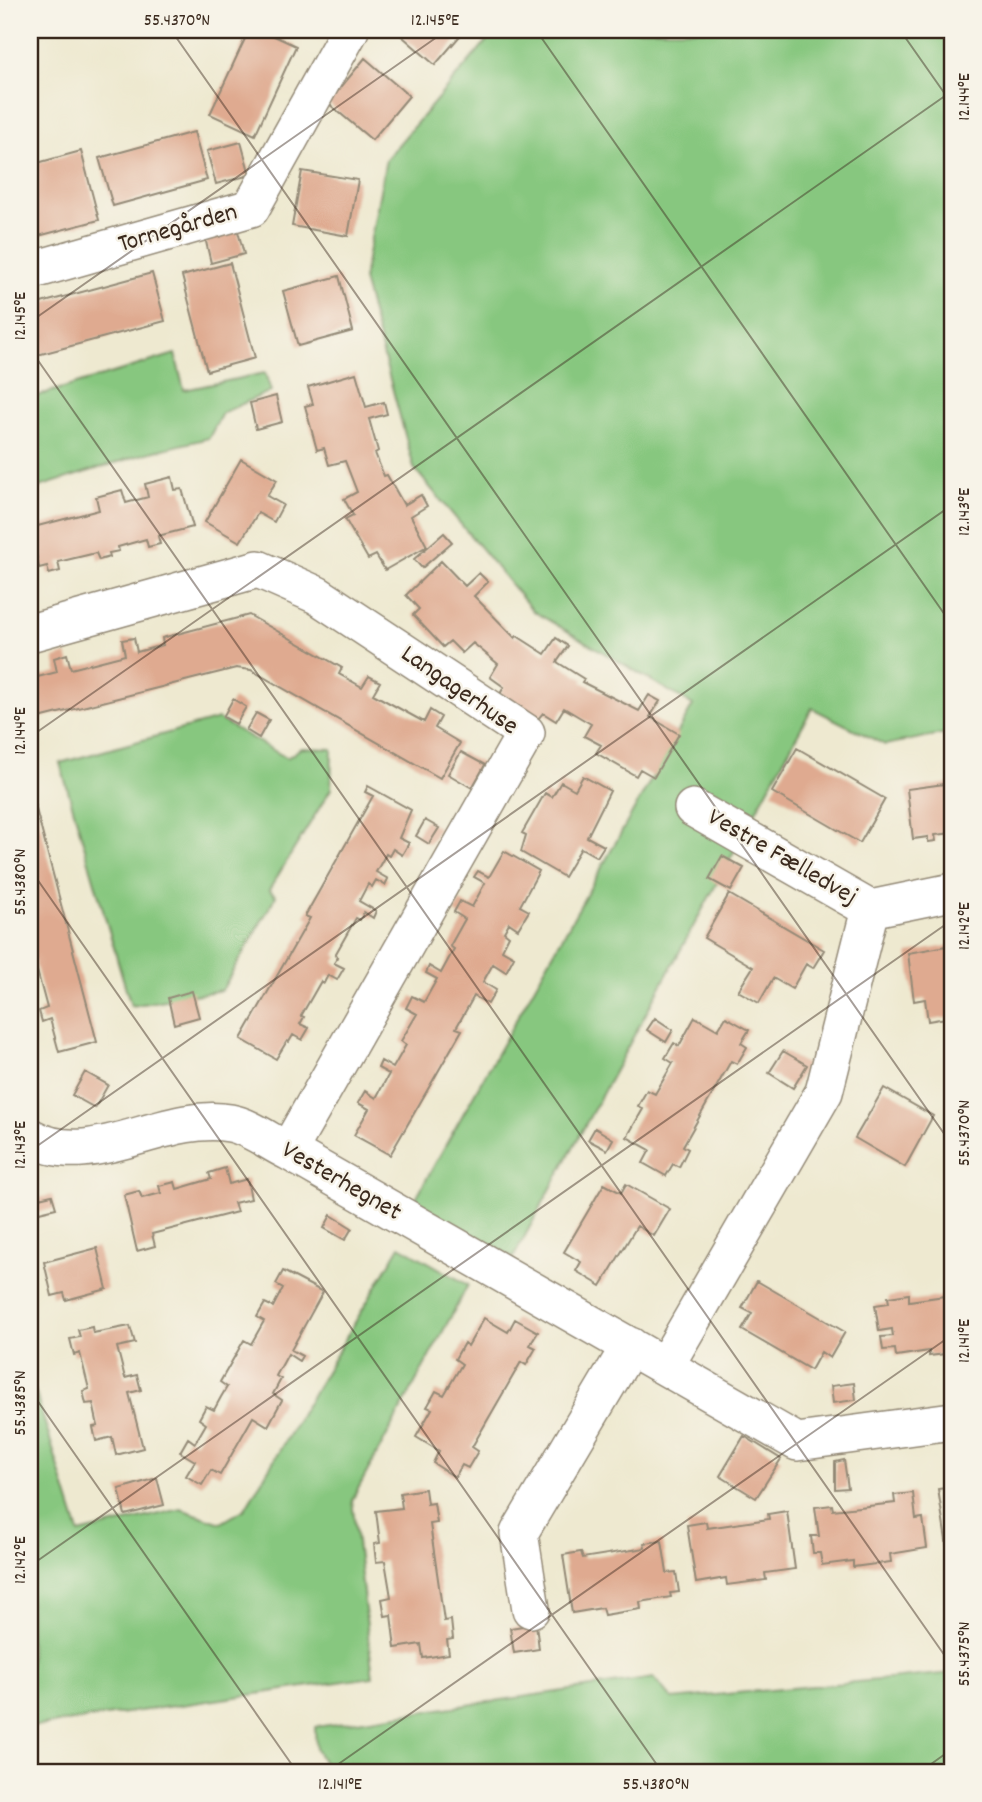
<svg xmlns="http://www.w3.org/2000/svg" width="982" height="1802" font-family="Dekko,sans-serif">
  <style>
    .green { fill: #87c77f; stroke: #61784e; stroke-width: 2 }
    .building { fill: #dfaa90 }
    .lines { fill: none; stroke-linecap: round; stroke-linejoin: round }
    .street-casing { stroke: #948a77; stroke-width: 40 }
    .street { stroke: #fff; stroke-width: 37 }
    .ticks { fill: none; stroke: #3b2a1e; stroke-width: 2; stroke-opacity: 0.45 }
    .labels { text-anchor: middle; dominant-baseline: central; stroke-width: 5; stroke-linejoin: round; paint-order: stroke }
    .street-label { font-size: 26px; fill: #3b2a1e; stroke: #f7f3e8 }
    .neatline { fill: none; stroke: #3b2a1e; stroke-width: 2.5 }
    .ticks-label { font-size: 18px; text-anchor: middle; fill: #3b2a1e }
  </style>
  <rect width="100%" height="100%" fill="#f7f3e8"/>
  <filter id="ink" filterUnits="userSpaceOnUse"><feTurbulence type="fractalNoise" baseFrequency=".0143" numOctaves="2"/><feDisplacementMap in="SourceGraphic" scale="14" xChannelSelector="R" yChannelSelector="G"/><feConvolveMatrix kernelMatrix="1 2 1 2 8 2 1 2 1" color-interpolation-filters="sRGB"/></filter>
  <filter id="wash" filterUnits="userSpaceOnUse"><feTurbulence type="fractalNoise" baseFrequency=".00686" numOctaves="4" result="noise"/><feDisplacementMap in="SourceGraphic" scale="28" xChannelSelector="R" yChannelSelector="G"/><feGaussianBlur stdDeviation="1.57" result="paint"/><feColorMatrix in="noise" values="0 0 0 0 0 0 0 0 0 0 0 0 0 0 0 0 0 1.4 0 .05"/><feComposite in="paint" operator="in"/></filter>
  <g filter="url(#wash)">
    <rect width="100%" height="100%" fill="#eee9d0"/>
    <path class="green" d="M496,30H952V732L885,745L812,708L513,1258L413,1203L693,705L533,611L414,468L363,280L386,159Z
      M175,354L184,390L265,373L271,391L222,413L209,438L147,453L30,490V398Z
      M218,719L287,758L301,748L332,749L331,789L269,890L276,896L222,990L131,1006L60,763Z
      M400,1246L468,1285L352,1500L373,1677L30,1727V1393L35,1391L79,1533L181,1509L221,1523L245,1509Z
      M952,1673V1772H329L316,1749L315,1727L654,1678L672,1699Z"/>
    <g id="blocks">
      <path class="building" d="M249,30H261L296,46L255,135L210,114Z
        M395,30H465L435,65Z
        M365,58L409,96L372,140L328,103Z
        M194,132L207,180L113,206L99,158Z
        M241,142L250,175L216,184L207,151Z
        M81,151L99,220L31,238L30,165Z
        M302,171L358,180L348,236L292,226Z
        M235,220L244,254L211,263L203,229Z
        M230,263L255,358L207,371L182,276Z
        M152,273L165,321L30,357V306Z
        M339,276L353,331L298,346L283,291Z
        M356,373L366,407L384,402L387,414L369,419L378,451L375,453L384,476L387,475L404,505L421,495L427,506L411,516L427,546L385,570L376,555L368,559L345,519L353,515L344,499L357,492L345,461L329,465L324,448L317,450L305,406L313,404L308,387Z
        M276,396L282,422L256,429L250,403Z
        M241,459L277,480L267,496L283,505L274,522L258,513L240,542L205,522Z
        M172,477L175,490L182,489L193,527L158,536L160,544L148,547L146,539L118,547L119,551L109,553L110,557L99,560L96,553L58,562L60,571L49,574L47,566L39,568L30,528L99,510L96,497L122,490L126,503L148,497L145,484Z
        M444,533L452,542L422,568L414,559Z
        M441,561L465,586L479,573L488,582L474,596L515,638L517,636L545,654L556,638L568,646L557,662L584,679L582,682L639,711L649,695L660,701L650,717L679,734L654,777L640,769L636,776L596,753L601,745L584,736L591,724L564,708L556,721L543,713L538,719L500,694L504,687L490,677L498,664L473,643L462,653L450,641L443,647L413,615L419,609L406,595Z
        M249,615L342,668L339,674L362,687L369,676L380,682L373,694L424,722L430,710L441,717L435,728L460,743L440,778L251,670L236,668L39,718L30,679L57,672L54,658L67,654L71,669L125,655L122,640L134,638L137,652L163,645L162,638Z
        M233,699L246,707L236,724L223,717Z
        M256,713L269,720L259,738L246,730Z
        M797,748L885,799L860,843L772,792Z
        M461,752L485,765L472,788L448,774Z
        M583,776L610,791L587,837L604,846L597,857L581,848L564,877L521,852L526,835L522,833L545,793L552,797L561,782L575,790Z
        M952,783V833L935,835L936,841L928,842V837L913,839L907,789Z
        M368,786L411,810L399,838L409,843L402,855L393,849L389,856L386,854L376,872L388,879L385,885L376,880L372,887L368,884L359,901L376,911L373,918L364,912L360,920L356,918L335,955L338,957L334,963L344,968L337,980L328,975L324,983L321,981L301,1016L304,1017L300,1024L309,1028L302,1040L293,1035L289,1042L287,1041L276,1059L241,1039L310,918L305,916L373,796L365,792Z
        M31,790L97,1042L59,1052L50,1019L42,1022L39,1011L47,1008L30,944Z
        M425,820L439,828L429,844L416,836Z
        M504,851L539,871L520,906L529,911L518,929L509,923L504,932L509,936L502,950L514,957L506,972L493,964L483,982L496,990L488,1004L474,996L456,1028L462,1030L390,1155L354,1135L369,1109L358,1103L365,1091L376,1098L389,1074L378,1068L381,1061L393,1068L406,1045L401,1041L417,1014L406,1008L412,996L424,1002L437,979L426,973L429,966L441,973L454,949L450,946L465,919L454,912L460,901L472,907L485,883L474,877L478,871L489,877Z
        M722,856L744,868L731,891L709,879Z
        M729,894L824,950L813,968L806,964L792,989L773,978L759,1003L738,991L753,967L704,938Z
        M952,945V1017L928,1021L925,999L914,1001L908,953Z
        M192,991L199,1017L174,1024L168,998Z
        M695,1017L718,1030L726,1017L749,1030L741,1043L747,1047L737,1064L731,1061L683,1146L688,1149L679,1167L673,1164L666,1176L643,1163L650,1150L627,1137L643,1109L638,1106L647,1090L655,1094L673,1063L665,1058L674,1043L679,1046Z
        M655,1018L673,1030L666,1042L647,1030Z
        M783,1051L807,1065L793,1088L769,1073Z
        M85,1072L108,1085L95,1108L72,1095Z
        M884,1088L933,1116L905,1167L855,1138Z
        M595,1128L613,1139L607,1150L588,1140Z
        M225,1168L229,1184L247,1179L251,1199L234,1203L237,1212L152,1234L155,1246L137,1251L124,1195L139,1191L142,1198L161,1193L159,1186L175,1182L177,1189L211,1179L209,1173Z
        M604,1184L621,1193L626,1184L670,1209L654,1236L637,1226L601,1286L576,1271L581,1262L564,1252Z
        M52,1195L56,1208L31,1214L30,1200Z
        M331,1215L352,1228L345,1240L324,1228Z
        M97,1248L107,1289L66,1300L64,1293L52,1296L44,1262Z
        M283,1271L323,1292L291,1350L302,1356L299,1361L288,1354L276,1376L281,1379L273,1394L282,1400L268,1426L253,1417L220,1475L211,1470L202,1485L186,1476L195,1461L180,1452L188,1438L195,1443L206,1424L199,1419L206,1406L214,1410L221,1397L227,1387L220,1382L244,1340L251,1344L264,1321L257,1317L265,1303L273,1307L283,1288L276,1284Z
        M757,1281L845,1332L830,1358L821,1352L811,1370L742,1330L752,1313L742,1308Z
        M909,1294V1301L952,1295V1353L929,1356V1351L896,1356L895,1349L883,1350L881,1337L893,1336L892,1329L879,1331L875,1305L889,1303L888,1297Z
        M484,1318L508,1332L515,1319L538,1332L530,1345L536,1348L526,1365L521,1362L472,1447L478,1451L468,1468L462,1465L455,1477L433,1463L439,1451L416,1437L432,1409L427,1407L436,1391L444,1395L462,1364L455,1359L464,1343L468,1346Z
        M130,1326L135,1343L117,1347L125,1378L137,1375L141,1390L129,1393L143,1448L116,1455L112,1437L96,1441L93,1427L98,1426L93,1403L86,1404L83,1391L89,1389L80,1353L74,1355L70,1339L80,1337L78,1330L92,1327L93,1333Z
        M854,1383L856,1400L833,1403L831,1386Z
        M744,1436L781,1459L756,1498L720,1476Z
        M844,1460L848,1488L835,1489V1462Z
        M157,1478L164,1505L125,1515L119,1489Z
        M952,1487V1546L947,1547L938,1489Z
        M425,1489L427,1504L434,1503L437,1523L430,1524L444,1621L451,1620L453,1639L447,1640L449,1654L423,1658L421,1644L395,1648L391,1615L385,1616L382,1599L391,1597L385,1561L376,1562L374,1544L380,1543L376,1511L402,1508L400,1493Z
        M913,1493L916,1519L923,1518L927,1548L890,1554L891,1562L853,1567V1561L822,1565L820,1553H813L811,1536H819L815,1507L832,1505L833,1510L895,1503L894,1495Z
        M787,1511L795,1569L765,1573L766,1580L727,1585L726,1578L696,1583L687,1525L706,1522L707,1528L769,1519L768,1514Z
        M662,1541L667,1573L676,1572L679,1592L670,1593L671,1597L640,1602L641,1609L604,1615L602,1608L572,1613L563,1555L581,1552L583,1558L645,1548L644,1543Z
        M536,1624L539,1649L514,1653L510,1628Z"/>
    </g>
  </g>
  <g filter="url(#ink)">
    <use href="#blocks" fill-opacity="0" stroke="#948a77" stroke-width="2"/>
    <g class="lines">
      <g class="street-casing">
        <path id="street" d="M30,271L251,208L350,30
          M30,633L258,569L317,595L526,733L288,1151
          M693,808L870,909L952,892
          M30,1137C91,1173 163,1111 230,1123C249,1126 271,1143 288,1151L797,1442L952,1421
          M665,1366L824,1092L870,909
          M531,1609L519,1533L630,1346"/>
      </g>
      <use href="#street" class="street"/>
    </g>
  </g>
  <path class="ticks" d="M171,30L952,1145M536,30L952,625M900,30L952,104M30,322L447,30M30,349L952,1666M30,737L952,91M30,869L662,1772M30,1151L952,505M30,1390L297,1772M30,1566L952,920M327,1772L952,1335M920,1772L952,1749"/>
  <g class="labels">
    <g class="street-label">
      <text transform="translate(178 229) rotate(-16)">Tornegården</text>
      <text transform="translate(459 691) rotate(35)">Langagerhuse</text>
      <text transform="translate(782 858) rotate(30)">Vestre Fælledvej</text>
      <text transform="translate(341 1182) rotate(30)">Vesterhegnet</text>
    </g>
  </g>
  <rect width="982" height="1802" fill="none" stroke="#f7f3e8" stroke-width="77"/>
  <rect x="38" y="38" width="906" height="1726" class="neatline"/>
  <g class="ticks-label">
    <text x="177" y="25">55.4370°N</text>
    <text x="435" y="25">12.145°E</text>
    <text transform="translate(963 97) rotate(-90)" y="6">12.144°E</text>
    <text transform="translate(19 316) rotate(-90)" y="6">12.145°E</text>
    <text transform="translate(963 512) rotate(-90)" y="6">12.143°E</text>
    <text transform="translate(19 731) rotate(-90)" y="6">12.144°E</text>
    <text transform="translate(19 882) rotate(-90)" y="6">55.4380°N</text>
    <text transform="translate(963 926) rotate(-90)" y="6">12.142°E</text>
    <text transform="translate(963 1133) rotate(-90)" y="6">55.4370°N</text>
    <text transform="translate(19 1145) rotate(-90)" y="6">12.143°E</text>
    <text transform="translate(963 1341) rotate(-90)" y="6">12.141°E</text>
    <text transform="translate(19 1403) rotate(-90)" y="6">55.4385°N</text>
    <text transform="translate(19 1560) rotate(-90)" y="6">12.142°E</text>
    <text transform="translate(963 1654) rotate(-90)" y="6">55.4375°N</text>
    <text x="340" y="1789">12.141°E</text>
    <text x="656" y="1789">55.4380°N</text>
  </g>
</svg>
